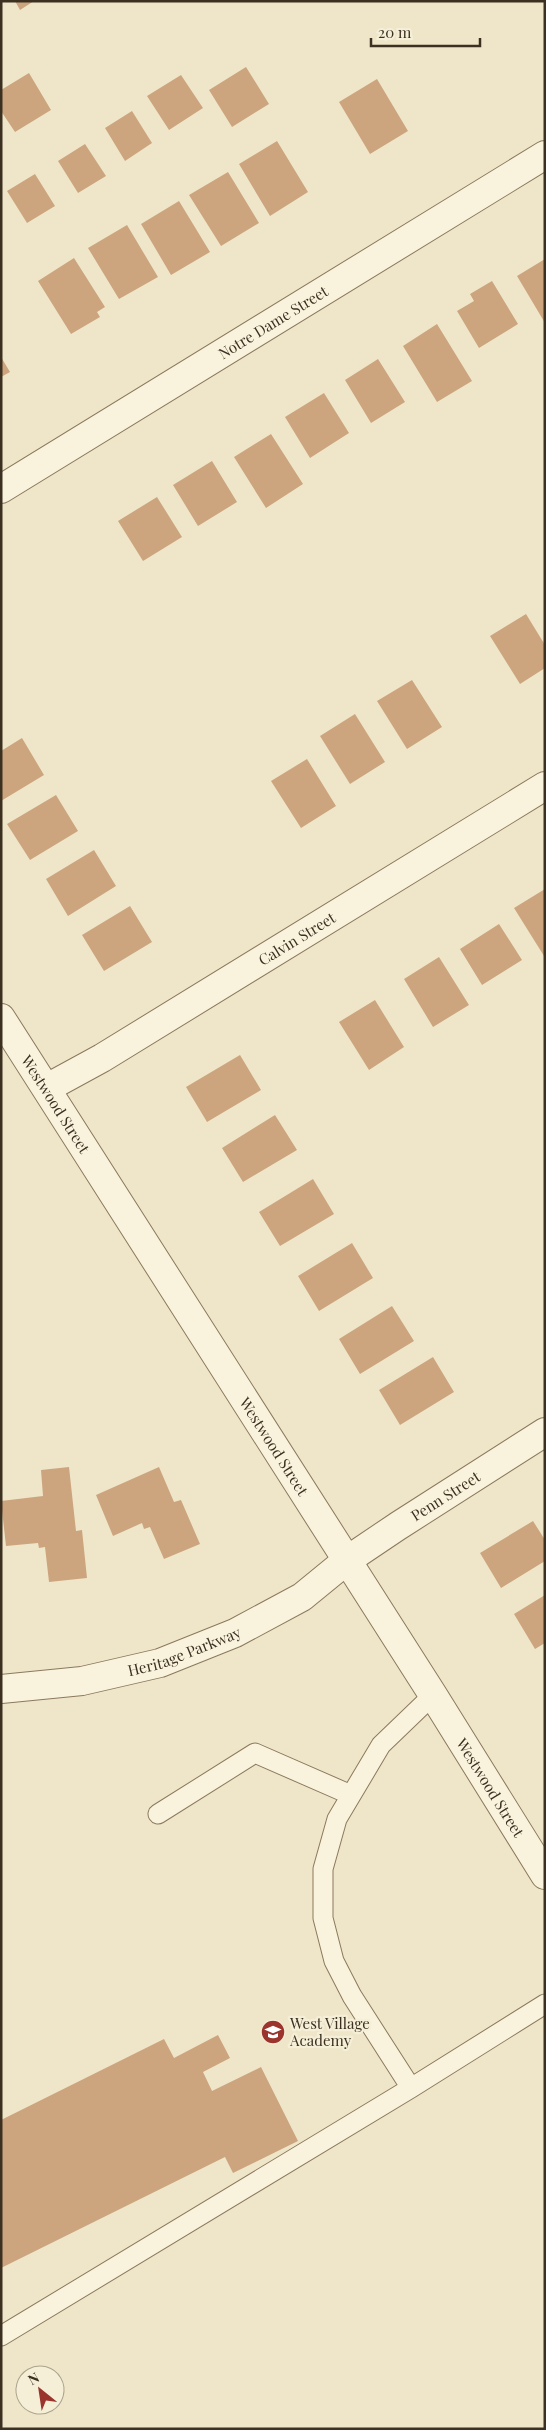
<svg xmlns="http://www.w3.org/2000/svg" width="546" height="2430" font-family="'Playfair Display',serif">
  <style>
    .building { fill: #cca57f }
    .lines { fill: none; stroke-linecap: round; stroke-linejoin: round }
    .service-casing { stroke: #8b795d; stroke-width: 21 }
    .minor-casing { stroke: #8b795d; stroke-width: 30 }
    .service { stroke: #f9f2dc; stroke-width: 19 }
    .minor { stroke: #f9f2dc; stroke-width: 28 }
    .labels { text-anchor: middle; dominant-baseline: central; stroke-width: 4.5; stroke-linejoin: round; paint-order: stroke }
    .street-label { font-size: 15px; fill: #3c3021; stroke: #f6efd8 }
    .poi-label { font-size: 15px; fill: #3c3021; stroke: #f6efd8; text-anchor: start }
  </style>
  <rect width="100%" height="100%" fill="#efe6c9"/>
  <path class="building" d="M15,1H34L20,10Z
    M246,67L269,104L232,127L209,90Z
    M29,73L51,110L15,132L1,111V90Z
    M181,75L203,108L169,130L147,96Z
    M377,79L408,131L370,154L339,102Z
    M132,111L152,143L125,161L105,128Z
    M277,141L308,192L270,216L239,164Z
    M85,144L106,176L78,193L58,161Z
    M228,172L259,223L221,246L189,195Z
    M35,174L55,206L27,223L7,191Z
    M179,201L210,252L171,275L141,224Z
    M127,225L158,277L119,299L88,248Z
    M74,258L105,307L97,312L100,317L71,334L38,281Z
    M545,259V323L517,276Z
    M492,281L518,324L479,348L457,311L474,301L470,294Z
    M437,324L472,381L437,402L403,346Z
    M1,357L10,372L1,377Z
    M378,359L405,402L371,423L345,380Z
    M324,393L349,433L310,458L285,417Z
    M271,434L303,484L266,508L234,457Z
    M212,461L237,502L198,526L173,485Z
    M157,497L182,537L143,561L118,521Z
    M526,614L545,645V668L520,684L490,636Z
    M412,680L442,727L407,749L377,701Z
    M355,714L385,762L350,784L320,736Z
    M22,738L44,775L1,801V751Z
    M307,759L336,806L301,828L271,781Z
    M56,795L78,831L30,860L7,824Z
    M94,850L116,886L68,916L46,879Z
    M545,889V955L544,956L514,908Z
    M130,906L152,942L104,971L82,935Z
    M499,924L522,960L482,985L460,949Z
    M439,957L469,1005L433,1027L404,979Z
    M375,1000L404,1047L369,1070L339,1022Z
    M240,1055L261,1090L207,1122L186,1087Z
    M275,1115L297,1150L243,1182L222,1148Z
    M313,1179L334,1214L280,1246L259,1212Z
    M352,1243L373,1278L319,1311L298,1276Z
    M392,1306L414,1341L360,1374L339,1339Z
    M433,1357L454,1392L400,1425L379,1390Z
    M69,1467L76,1531L82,1530L87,1578L49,1582L45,1547L39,1548L38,1543L6,1546L1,1501L43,1496L41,1470Z
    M159,1467L174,1502L181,1500L200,1544L164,1559L150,1527L144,1529L142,1523L113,1536L96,1495Z
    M533,1521L545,1540V1561L501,1588L480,1553Z
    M545,1595V1643L535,1649L514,1614Z
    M218,2035L230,2058L203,2072L212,2091L261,2067L298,2141L233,2173L225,2157L1,2268V2120L164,2039L174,2058Z"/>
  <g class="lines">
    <g class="service-casing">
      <path id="service" d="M158,1814L255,1753L351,1795
        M411,2088L352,1996L334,1961L323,1918V1869L337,1819L381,1745L433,1695
        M1,2336L411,2088L545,2004"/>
    </g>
    <g class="minor-casing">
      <g id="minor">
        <path id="s1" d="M1,489L545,155"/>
        <path id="s2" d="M1,1018L433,1695L545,1875"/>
        <path id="s3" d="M47,1088L102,1058L545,786"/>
        <path id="s4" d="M1,1689L82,1681L160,1663L235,1633L302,1597L346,1561L398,1526L545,1432"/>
      </g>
    </g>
    <use href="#service" class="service"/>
    <use href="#minor" class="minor"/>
  </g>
  <defs>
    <g id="school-disc" transform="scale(1.25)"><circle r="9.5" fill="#9a342d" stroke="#f6efd8"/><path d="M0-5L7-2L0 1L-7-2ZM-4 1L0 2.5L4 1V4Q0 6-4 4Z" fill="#fff"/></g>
  </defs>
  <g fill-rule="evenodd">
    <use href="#school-disc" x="273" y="2032"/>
  </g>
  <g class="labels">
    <g class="street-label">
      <text stroke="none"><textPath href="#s1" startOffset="319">Notre Dame Street</textPath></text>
      <text stroke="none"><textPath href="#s3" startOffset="291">Calvin Street</textPath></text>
      <text stroke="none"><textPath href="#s2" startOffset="102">Westwood Street</textPath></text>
      <text stroke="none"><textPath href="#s2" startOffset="508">Westwood Street</textPath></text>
      <text stroke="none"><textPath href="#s4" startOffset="494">Penn Street</textPath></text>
      <text stroke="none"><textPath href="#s4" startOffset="188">Heritage Parkway</textPath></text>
      <text stroke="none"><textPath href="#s2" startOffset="912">Westwood Street</textPath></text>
    </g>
    <g class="poi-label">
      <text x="290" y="2023">West Village<tspan x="290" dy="17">Academy</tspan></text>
    </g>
  </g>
  <rect width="546" height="2430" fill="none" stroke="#3c3021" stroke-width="5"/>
  <g transform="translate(40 2390) rotate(330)"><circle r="24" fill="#f6efd8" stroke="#aca38f"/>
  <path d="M0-4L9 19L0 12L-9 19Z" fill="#9a342d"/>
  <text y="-8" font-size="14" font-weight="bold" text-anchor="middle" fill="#3c3021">N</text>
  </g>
  <path d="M371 38v8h109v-8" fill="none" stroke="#3c3021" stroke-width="2.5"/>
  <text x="378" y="38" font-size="15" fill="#3c3021" stroke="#f6efd8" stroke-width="4" paint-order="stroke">20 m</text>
</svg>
